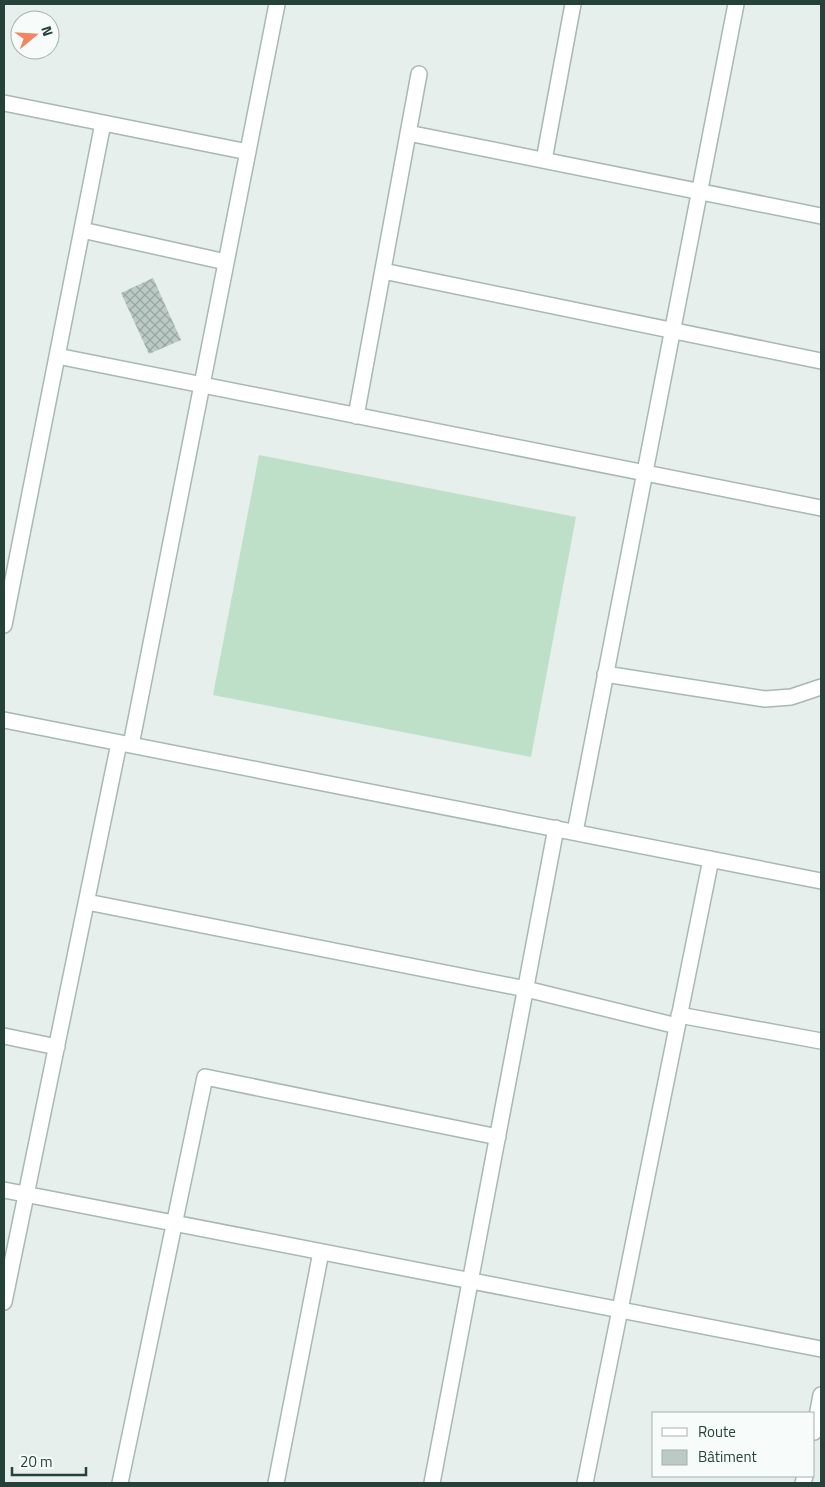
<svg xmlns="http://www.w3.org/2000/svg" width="825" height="1487" font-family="'Titillium Web',sans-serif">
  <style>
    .pitch { fill: #bfe0c8 }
    .building { fill: url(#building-cross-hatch) }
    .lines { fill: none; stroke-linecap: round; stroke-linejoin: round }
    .minor-casing { stroke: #a8b8b2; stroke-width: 18 }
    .minor { stroke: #fff; stroke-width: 15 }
  </style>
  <defs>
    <pattern id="building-cross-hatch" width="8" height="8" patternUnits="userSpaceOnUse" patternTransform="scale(1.25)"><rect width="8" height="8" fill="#bbcac4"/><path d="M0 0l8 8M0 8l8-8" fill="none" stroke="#98a6a0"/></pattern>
  </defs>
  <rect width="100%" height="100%" fill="#e6efeb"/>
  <path class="pitch" d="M259,455L576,517L531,757L213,695Z"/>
  <path class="building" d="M153,278L181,340L149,354L121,293Z"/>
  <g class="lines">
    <g class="minor-casing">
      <path id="minor" d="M4,103L248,152
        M408,133L821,216
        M544,160L573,4
        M82,230L226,262
        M383,271L821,361
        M57,356L821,508
        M356,416L419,74
        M4,625L103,123
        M605,674L765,699L791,697L821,687
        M4,720L821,881
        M131,745L277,4
        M575,832L736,4
        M87,902L526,989L677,1026
        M679,1015L821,1041
        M4,1036L57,1047
        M4,1190L821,1349
        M4,1302L119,743
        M814,1432L821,1395
        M120,1483L205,1077L498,1137
        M276,1483L321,1252
        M432,1483L556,828
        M585,1483L711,859
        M803,1483L805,1476"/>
    </g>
    <use href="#minor" class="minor"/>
  </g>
  <rect width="825" height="1487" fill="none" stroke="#24423a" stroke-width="10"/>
  <rect x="652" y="1412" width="162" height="65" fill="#f7fbf9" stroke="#a3b1ad"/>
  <rect x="662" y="1428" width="25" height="8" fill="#ffffff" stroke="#a3b1ad"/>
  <text x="698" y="1437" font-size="15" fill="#24423a">Route</text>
  <rect x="662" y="1450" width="25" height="15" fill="#bbcac4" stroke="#a3b1ad"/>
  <text x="698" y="1462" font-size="15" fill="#24423a">Bâtiment</text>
  <g transform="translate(35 35) rotate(72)"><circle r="24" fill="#f7fbf9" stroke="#a3b1ad"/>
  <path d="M0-4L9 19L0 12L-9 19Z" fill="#f4845f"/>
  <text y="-8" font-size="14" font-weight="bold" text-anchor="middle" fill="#24423a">N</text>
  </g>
  <path d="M12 1467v8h74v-8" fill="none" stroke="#24423a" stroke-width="2.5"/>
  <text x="20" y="1467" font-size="15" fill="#24423a" stroke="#f7fbf9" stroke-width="4" paint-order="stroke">20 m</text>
</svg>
